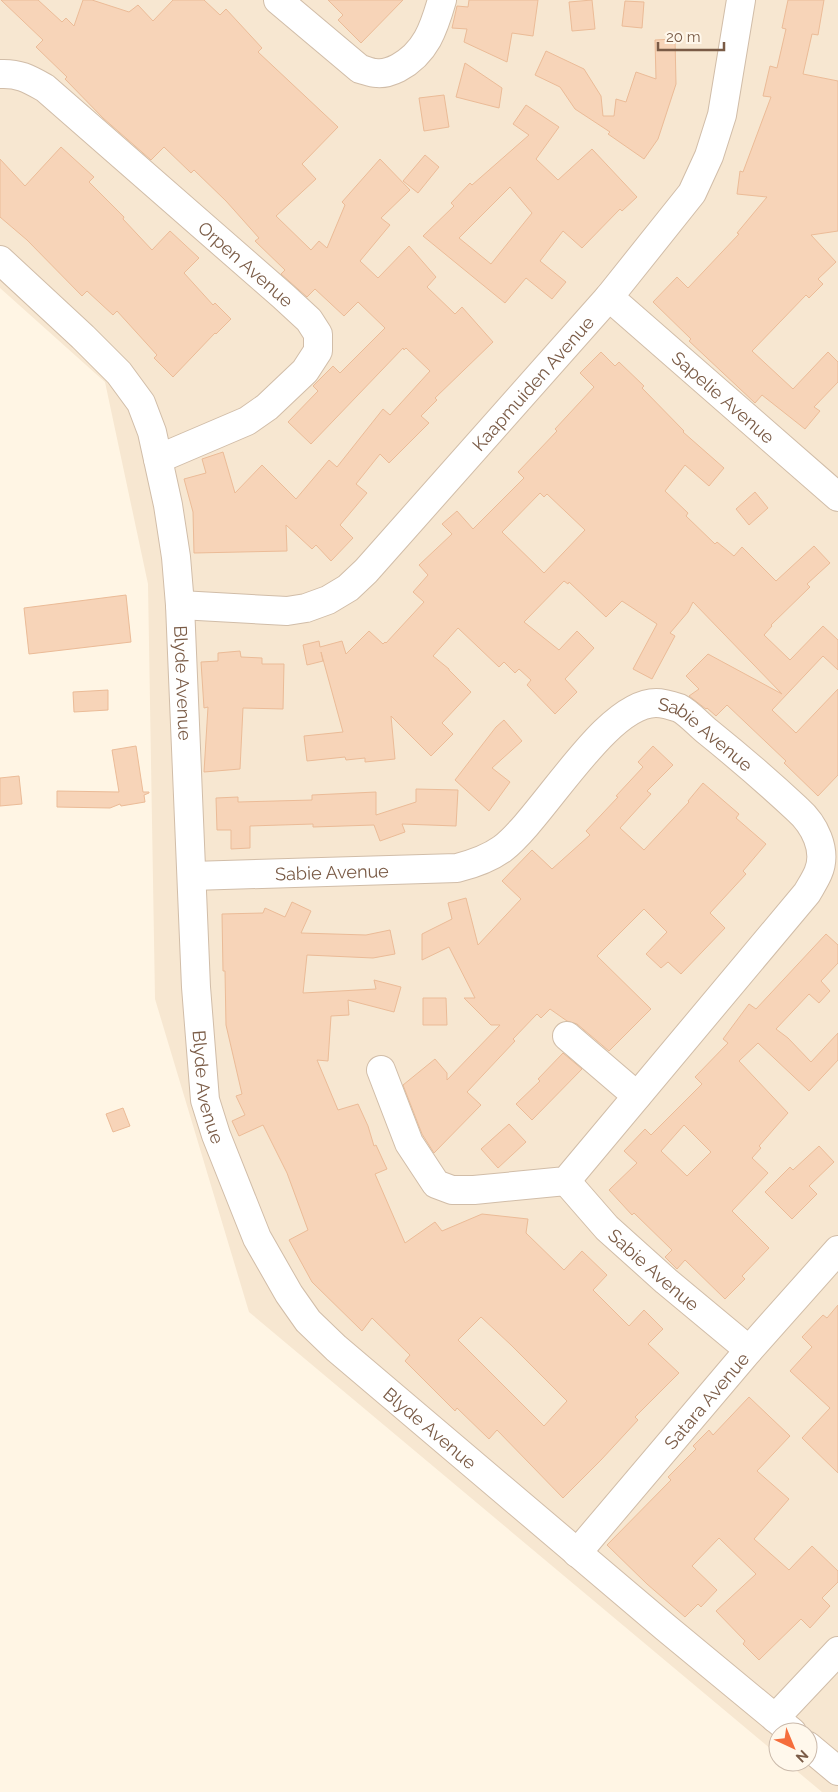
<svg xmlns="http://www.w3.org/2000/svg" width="838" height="1792" font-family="Raleway,sans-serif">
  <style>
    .residential { fill: #f7e7d1 }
    .building { fill: #f7d4b8; stroke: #ebbb97; fill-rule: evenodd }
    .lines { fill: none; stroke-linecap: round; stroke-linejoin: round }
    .minor-casing { stroke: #d1bda8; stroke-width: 30 }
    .minor { stroke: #fff; stroke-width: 28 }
    .labels { text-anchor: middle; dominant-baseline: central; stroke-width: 4.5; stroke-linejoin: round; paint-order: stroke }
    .street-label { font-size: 18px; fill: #7a5b46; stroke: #fff8ec }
  </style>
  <rect width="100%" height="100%" fill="#fff5e4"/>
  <path class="residential" d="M0,0H838V1792H822L786,1762H808V1732H778V1755L249,1312L155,999L148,584L105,382L0,288Z"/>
  <path class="building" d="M1,0H38L62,22L66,18L74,26L83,0H92L129,12L138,5L153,21L173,0H204L220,15L226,9L262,48L258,52L338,127L302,164L316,179L276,216L311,250L319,241L327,248L345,205L342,202L380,159L410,190L381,218L390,225L360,261L378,278L409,246L436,277L427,287L455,314L462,307L493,342L435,398L437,400L421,416L429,423L389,463L380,454L356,484L367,493L340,525L353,538L331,561L316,545L312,549L286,525L287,551L194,553L193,512L184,479L206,473L202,459L223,452L235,493L262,465L296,499L329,460L337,467L383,409L390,415L430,371L406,348L404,350L403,348L311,444L288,422L318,391L313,386L333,366L340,373L385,328L358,302L344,316L315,289L307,297L281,274L285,270L255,241L259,238L226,201L194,170L191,173L164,147L151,160L103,118L65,79L67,77L36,47L43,40Z
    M328,0H403L361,43L338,20L343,15Z
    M469,0H538L533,36L512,33L507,62L464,42L467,29L452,28L457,6L468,7Z
    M592,0L595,29L572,31L569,2Z
    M788,0H824L818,35L812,34L803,74L838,81V231L811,235L836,262L818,279L823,284L809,298L806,295L752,351L793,389L828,352L838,362V382L814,407L820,411L805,429L762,395L755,403L689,341L691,339L653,302L677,277L688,288L739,234L737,233L767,197L737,194L740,171L743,172L771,97L763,96L770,66L777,68L786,29L782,28Z
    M625,1L644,2L642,28L622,26Z
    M675,39L676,84L658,139L644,159L608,134L610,132L575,109L560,87L535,75L546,51L584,69L601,96L603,116H614L616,99L626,102L636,72L656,79L655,40Z
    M465,63L502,88L499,108L456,97Z
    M444,95L449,127L424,131L419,98Z
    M526,105L559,127L536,159L558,180L592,149L637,197L622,211L620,209L582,248L563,231L540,261L566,282L552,299L526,278L505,303L423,236L454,206L451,203L470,183L472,185L529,135L513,124ZM510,187L532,213L491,264L459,238Z
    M61,147L94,177L89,182L124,217L123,219L152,250L170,231L199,258L184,273L213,305L215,303L231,319L216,334L215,333L173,377L154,358L157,355L117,311L113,315L87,291L82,296L27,240L0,217V159L25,186Z
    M425,155L439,167L418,193L403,181Z
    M601,352L615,366L619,362L644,386L642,388L684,431L683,432L724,468L709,486L685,465L665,491L688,513L686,516L715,544L717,542L734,556L742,547L776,581L814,546L830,563L807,584L810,587L771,625L772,626L764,635L790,660L823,626L838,640V670L823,656L772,710L796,733L838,689V775L818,796L784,763L786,761L727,705L716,716L707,708L706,709L689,696L699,689L686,676L708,654L782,694L693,602L688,612L670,633L675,636L652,679L633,669L657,624L622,601L606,617L569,582L568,584L564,581L524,622L559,650L577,631L594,648L565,679L577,692L555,714L527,685L531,680L519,669L515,673L504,662L499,667L458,628L433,656L449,669V670L471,692L442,723L453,734L431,756L391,716L395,759L365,762V758L346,760L345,757L307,761L304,736L343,732L321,652L323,661L307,665L303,645L319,641L320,647L342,641L346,654L369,631L383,644L385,642L386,643L424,602L413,592L428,575L419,565L452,534L442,524L457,511L473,529L524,478L518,472L557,431L555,429L594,387L580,373ZM540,493L544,497L547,494L585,530L544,573L502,532Z
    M755,492L768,508L749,525L736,509Z
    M126,595L131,642L29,654L24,608Z
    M240,651L241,657L262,658V664H284L283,709L243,708L240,769L204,772L208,707L204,708L201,662L218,661V653Z
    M108,690V710L74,712L73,692Z
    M504,720L522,741L492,768L510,782L489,811L455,780L496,727Z
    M136,746L143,792H149V793L144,795L145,802L121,806L120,804L110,808L57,807V791L119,792L112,750Z
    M653,746L673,765L647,791L651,794L620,828L644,850L689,802L688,801L703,783L739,814L736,818L766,844L743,871L746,874L710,913L725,928L681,974L668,962L661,968L646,954L667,932L644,909L597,956L651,1009L609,1051L577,1024L567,1021L550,1009L541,1018L537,1014L513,1039L515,1041L467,1092L481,1105L434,1153L422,1134L403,1085L435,1059L447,1073V1080L500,1025H491L464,998H475L449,947L422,960V934L452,919L448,903L466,898L478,945L521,899L502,881L532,850L552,869L590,835L586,831L618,797L616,796L643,767L638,762Z
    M19,776L22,804L0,806V778Z
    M416,789L458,790L456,826L402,824L405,832L380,841L374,825L313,827V824L250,826V848L231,849V830H217L216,798L238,797V802L312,800V795L376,792V815L416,802Z
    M292,902L311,911L301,933L366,935L390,930L395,954L373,958L307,955L303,993L376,989L374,980L401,987L394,1012L348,1000L349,1015L331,1016L328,1061L317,1060L338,1110L358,1104L368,1126L374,1146L376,1145L387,1169L375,1174L405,1243L435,1222L442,1231L482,1214L528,1219L526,1233L564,1270L582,1251L607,1275L593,1290L629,1326L644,1310L663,1329L648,1344L679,1373L635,1417L638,1420L601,1460L563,1498L497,1430L489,1439L457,1408L455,1411L405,1361L410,1355L372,1318L362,1331L312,1282L289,1240L308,1230L287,1173L263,1125L239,1136L232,1121L245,1115L236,1096L242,1094L226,1025L225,971H223L222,914L263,913L265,908L285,917ZM481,1317L511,1345L567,1401L544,1426L458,1340Z
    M826,934L838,945V963L821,981L830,991L819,1003L809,994L776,1029L788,1038L811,1062L838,1033V1060L809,1091L758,1043L739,1061L788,1113L759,1146L761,1148L752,1158L768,1173L732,1211L769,1248L742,1276L745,1279L725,1299L685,1260L677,1269L665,1257L672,1250L634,1213L632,1215L609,1190L637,1163L624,1151L645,1129L651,1135L702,1084L695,1077L728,1043L723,1039L749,1004L756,1009ZM684,1125L711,1152L687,1176L661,1151Z
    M423,998H446L447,1025H423Z
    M563,1053L582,1069L532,1120L516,1104L540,1081L538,1079Z
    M123,1108L130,1126L113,1132L106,1114Z
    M509,1124L526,1142L498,1168L481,1149Z
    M819,1146L834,1162L809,1186L817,1194L792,1219L765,1192L790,1167L793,1170Z
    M838,1305V1473L802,1438L830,1408L790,1371L812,1347L802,1337L823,1315L827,1318Z
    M749,1397L790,1436L757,1471L789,1499L754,1539L789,1570L812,1546L838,1571V1582L822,1598L830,1606L810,1628L801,1619L759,1660L743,1644L745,1641L716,1611L756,1574L719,1538L692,1566L717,1590L701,1607L698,1604L685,1617L647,1584L607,1545L671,1480L668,1477L696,1449L693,1446L709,1430L713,1435Z"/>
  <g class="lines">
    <g class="minor-casing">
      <g id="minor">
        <path d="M278,0L360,69C365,70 371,73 376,73C383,74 392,71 398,68C426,53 434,28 442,0"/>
        <path id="s1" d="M0,74C19,73 29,79 45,88L283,296L309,320L318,334V351L305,371L267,407L247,421L158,459"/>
        <path id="s2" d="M0,260L83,337L119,373L141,403L152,432L168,505L176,557L180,605L196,987L205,1100L216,1135L257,1238L289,1294L308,1321L336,1348L665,1627L792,1732"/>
        <path id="s3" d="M609,297L838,497"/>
        <path id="s4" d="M180,605L287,611L306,608L328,600L348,588L366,571L609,297L692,193L709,156L722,115L741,0"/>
        <path id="s5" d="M192,876L457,868C473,864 488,859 502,849C543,818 605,703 656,703C662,703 673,706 679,708C689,713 699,725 708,732C739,757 768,782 797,809C814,824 828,850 818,873C815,880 811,886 807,893L566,1181L474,1190H452L436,1184L409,1143L381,1070"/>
        <path d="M567,1036L637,1096"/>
        <path id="s6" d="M566,1181L607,1228L666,1281L749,1350"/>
        <path id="s7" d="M577,1553L749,1350L838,1250"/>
        <path d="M775,1718L838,1651"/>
        <path d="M808,1746L838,1771"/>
      </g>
    </g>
    <use href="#minor" class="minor"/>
  </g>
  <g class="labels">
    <g class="street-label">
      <text stroke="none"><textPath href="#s1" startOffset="315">Orpen Avenue</textPath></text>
      <text stroke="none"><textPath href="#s4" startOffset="449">Kaapmuiden Avenue</textPath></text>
      <text stroke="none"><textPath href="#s3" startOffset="152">Sapelie Avenue</textPath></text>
      <text stroke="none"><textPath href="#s2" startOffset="486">Blyde Avenue</textPath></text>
      <text stroke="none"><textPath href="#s5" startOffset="590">Sabie Avenue</textPath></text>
      <text stroke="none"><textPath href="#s5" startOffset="140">Sabie Avenue</textPath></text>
      <text stroke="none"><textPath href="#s2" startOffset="891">Blyde Avenue</textPath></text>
      <text stroke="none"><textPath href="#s6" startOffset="125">Sabie Avenue</textPath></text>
      <text stroke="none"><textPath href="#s7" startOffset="200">Satara Avenue</textPath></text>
      <text stroke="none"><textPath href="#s2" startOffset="1311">Blyde Avenue</textPath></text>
    </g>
  </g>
  <g transform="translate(793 1747) rotate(136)"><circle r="24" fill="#fff8ec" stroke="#cab9aa"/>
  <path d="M0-4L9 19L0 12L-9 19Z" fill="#f56d3c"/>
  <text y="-8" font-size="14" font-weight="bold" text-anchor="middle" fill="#7a5b46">N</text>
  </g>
  <path d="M658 42v8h66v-8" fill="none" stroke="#7a5b46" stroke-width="2.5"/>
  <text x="666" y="42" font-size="15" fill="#7a5b46" stroke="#fff8ec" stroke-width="4" paint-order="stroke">20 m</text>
</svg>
